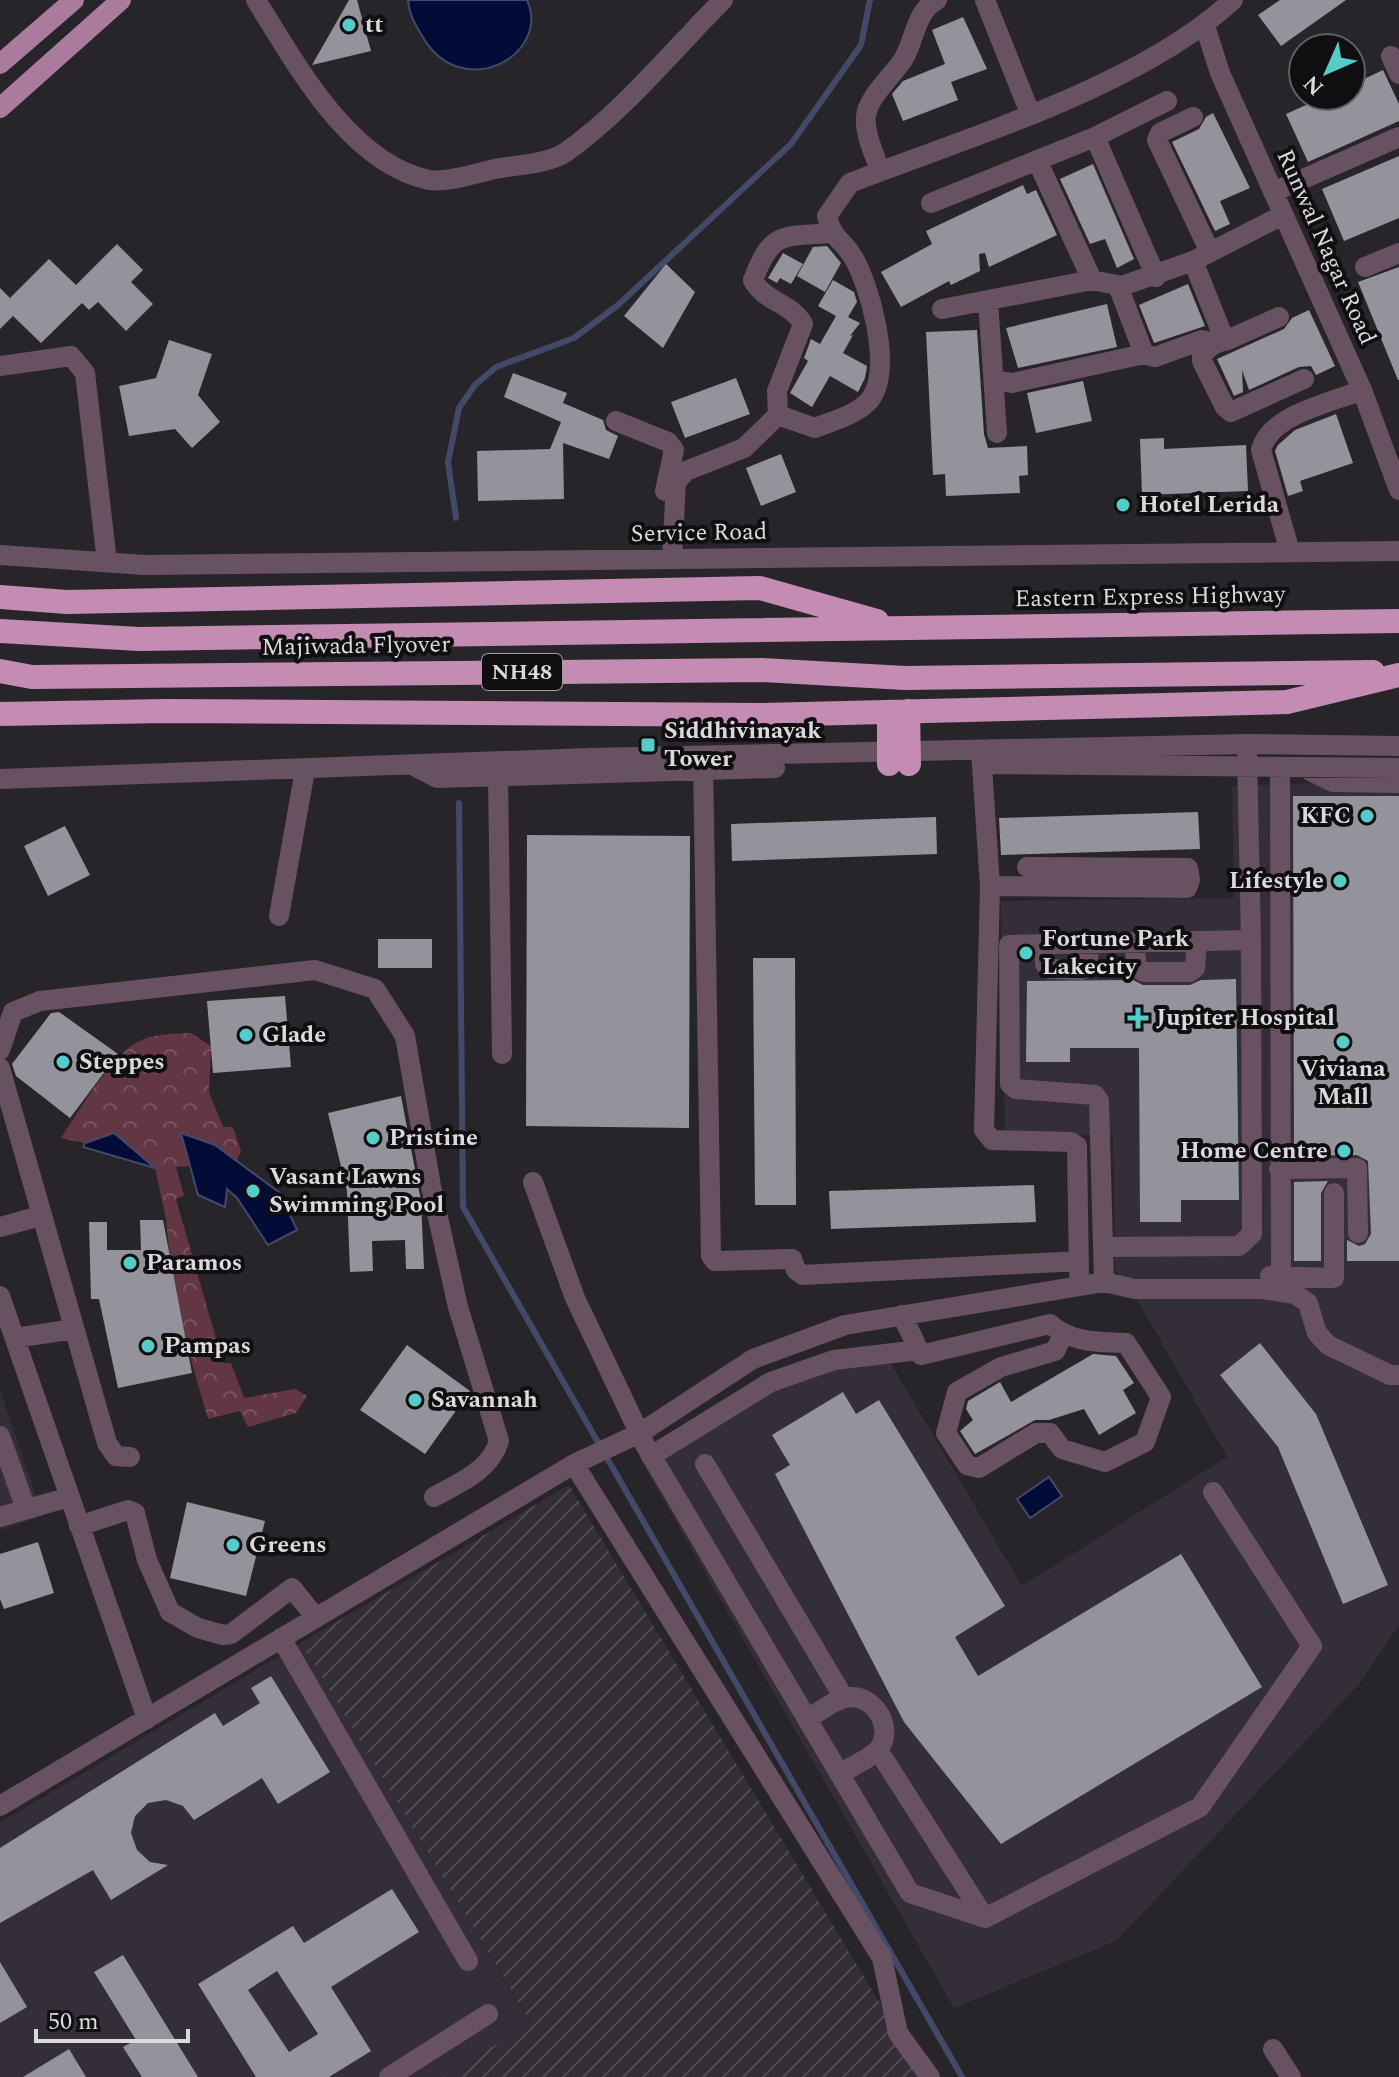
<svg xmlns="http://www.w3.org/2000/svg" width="1399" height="2077" font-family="Spectral,serif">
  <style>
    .built { fill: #342e38 }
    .industrial { fill: url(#industrial-furrows) }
    .park { fill: url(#park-crowns) }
    .water { fill: #020c37; stroke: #434a69; stroke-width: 2 }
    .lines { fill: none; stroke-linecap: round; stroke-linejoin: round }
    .stream { stroke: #434a69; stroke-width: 6 }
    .building { fill: #94939b; fill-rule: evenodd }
    .minor { stroke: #685261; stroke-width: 20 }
    .major { stroke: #aa7b9c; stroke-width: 20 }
    .highway { stroke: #c48cb3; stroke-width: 24 }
    .poi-dot { fill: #54cdc8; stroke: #100e11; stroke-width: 3 }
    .labels { text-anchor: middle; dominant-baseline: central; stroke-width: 8; stroke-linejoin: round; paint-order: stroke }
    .shield { fill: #100e11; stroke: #9f9ca0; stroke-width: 2 }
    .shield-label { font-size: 22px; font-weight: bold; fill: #dcd9dd }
    .poi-label { font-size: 24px; font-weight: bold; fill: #dcd9dd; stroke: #100e11; text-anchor: start }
    .street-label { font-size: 24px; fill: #dcd9dd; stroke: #100e11 }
  </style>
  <defs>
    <pattern id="industrial-furrows" width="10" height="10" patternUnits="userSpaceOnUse" patternTransform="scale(2)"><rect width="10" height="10" fill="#342e38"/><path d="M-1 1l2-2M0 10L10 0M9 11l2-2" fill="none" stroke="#514c54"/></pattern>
    <pattern id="park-crowns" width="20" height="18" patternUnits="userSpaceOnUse" patternTransform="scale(2)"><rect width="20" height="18" fill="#623642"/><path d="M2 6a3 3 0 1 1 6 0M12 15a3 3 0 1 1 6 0" fill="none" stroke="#78525d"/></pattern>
  </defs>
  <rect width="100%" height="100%" fill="#28252a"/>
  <path class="built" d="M1399,781V1625L1360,1683L1116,1941L954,2008L639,1457L763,1374L824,1354L886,1355L1022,1586L1227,1457L1142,1308L1115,1269L1113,1135L1005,1136L1001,901L1234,898L1232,786Z
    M0,1390L43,1516L0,1530Z
    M301,1643L531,2024L443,2077H0V1823Z"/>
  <path class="industrial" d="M569,1485L924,2077H443L531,2023L301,1643Z"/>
  <path class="park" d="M191,1033L211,1046L209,1092L223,1127H233L241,1151L237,1160L181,1134L190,1166L176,1167L184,1195L176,1199L223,1363H231L244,1398L295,1389L307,1396L296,1413L248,1427L240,1411L208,1419L174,1301L166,1219L155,1168L114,1133L85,1143L61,1138C79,1111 108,1060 136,1043C152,1033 173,1034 191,1033Z"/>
  <path class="water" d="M408,0H527C552,55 460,106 421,34C414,22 409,14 408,0Z
    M114,1133L155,1168L83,1147L85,1143Z
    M181,1133L215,1145L280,1193L297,1230L268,1245L237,1198L227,1189L225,1207L198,1195Z
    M1049,1477L1062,1496L1030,1518L1017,1499Z"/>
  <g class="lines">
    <path class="stream" d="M456,518L448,462L459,408L475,385L496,367L574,338L618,305L791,144L861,45L870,0
      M459,803L463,1207L962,2077"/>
  </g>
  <path class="building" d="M349,0H357L371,51L312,65Z
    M1280,0H1346L1281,46L1258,15Z
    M963,17L987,69L951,82L958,100L903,121L892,94L903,81L945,64L932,30Z
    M1383,70L1399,104V121L1308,162L1286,114L1326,96H1351V85Z
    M1213,113L1250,188L1220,201L1230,224L1215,231L1172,142L1199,129L1206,117Z
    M1399,156V218L1344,241L1322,189Z
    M1093,164L1134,259L1117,268L1105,239L1090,244L1060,179Z
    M1023,185L1027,194L1036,190L1057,235L989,267L985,253L979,254L980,271L951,285L949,281L901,307L881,272L932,244L926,231Z
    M117,244L143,270L131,282L153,304L126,331L98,302L89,310L82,303L41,343L13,316L0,329V288L10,298L49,259L76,285Z
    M813,247L827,246L841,263L825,292L797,276Z
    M783,253L803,264L791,284L780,278L777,283L768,278Z
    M666,264L695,292L663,348L624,316Z
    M1399,267V380H1398L1358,282Z
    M833,280L854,292L857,302L848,317L860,323L850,336L853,335L843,353L867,366L865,378L858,392L830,376L812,407L790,393L808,361L804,358L811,339L820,344L836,316L818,306Z
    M1188,284L1205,326L1154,343L1139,305Z
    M1107,304L1117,347L1018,368L1006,328Z
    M1309,310L1335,366L1316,375L1311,366L1299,367L1249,390L1242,370L1243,392L1234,396L1217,359L1284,329L1292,318Z
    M977,330L984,434L988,448L1027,446L1028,475L1019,476L1020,493L946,496L945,474L933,475L926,332Z
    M169,340L212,354L198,395L220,422L192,448L175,429L129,436L119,386L156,378Z
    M513,373L567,393L563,403L603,420L606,430L618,436L609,459L563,443L564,499L478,501L477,451L550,449L561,422L504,397Z
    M736,378L750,414L685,438L671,402Z
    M1083,381L1092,421L1036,433L1027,393Z
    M1336,414L1353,463L1300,481L1303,491L1288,496L1275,451L1278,445L1295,430Z
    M1164,438V449L1246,445L1248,491L1142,495L1140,439Z
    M781,454L796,492L761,506L746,468Z
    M1293,796H1399V1261H1347V1240L1359,1246L1365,1244L1371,1234L1368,1161L1357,1155L1294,1156Z
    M1198,812L1200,849L1001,855L999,818Z
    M936,817L937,854L732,861L731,824Z
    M65,826L90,875L48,896L24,846Z
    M527,835L690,836L689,1128L526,1126Z
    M378,939H432V968H378Z
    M753,958H795L796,1205H755Z
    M1236,979L1239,1200H1181V1222H1140L1139,1048H1070V1062H1026L1027,981L1133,980L1143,985H1190L1201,980Z
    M285,996L291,1067L213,1073L207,1001Z
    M59,1012L118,1054L70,1118L16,1076L12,1064L51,1013Z
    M401,1096L421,1201L424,1269H406L405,1240L372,1241L373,1271L350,1272L347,1191L328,1113Z
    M1328,1181L1321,1193V1261H1294V1182Z
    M1034,1185L1036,1222L831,1229L829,1191Z
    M140,1220H163L192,1373L118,1388L99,1299H91L89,1222H107V1250H141Z
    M1260,1343L1316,1414L1388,1585L1343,1604L1278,1447L1220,1375Z
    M407,1345L470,1391L425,1454L360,1410Z
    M1093,1354L1116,1356L1134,1383L1123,1390L1136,1413L1099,1435L1084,1409L1049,1420H1035L975,1454L960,1431L973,1420L966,1409L968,1401L1000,1382L1011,1402Z
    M843,1392L856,1414L879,1400L1005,1606L955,1637L978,1676L1181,1554L1262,1687L1001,1844L904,1722L775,1474L790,1465L772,1435Z
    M187,1502L265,1521L246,1596L170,1578Z
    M38,1542L54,1593L4,1609L0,1599V1554Z
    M271,1676L330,1772L278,1804L262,1778L194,1820L183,1806L166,1800L148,1803L135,1816L131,1833L137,1850L150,1862L168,1865L111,1900L93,1870L0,1923V1848L215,1713L223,1726L260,1703L251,1688Z
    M392,1889L419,1932L331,1987L371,2051L329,2077H256L198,1984L293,1926L304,1943ZM277,1971L318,2034L289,2052L248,1990Z
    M123,1955L198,2077H142L123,2047L136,2040L94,1972Z
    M0,1962L27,2007L0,2023Z
    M69,2049L86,2077H23Z"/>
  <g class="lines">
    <path class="minor" d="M256,0C296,64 349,163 429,180C447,183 477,173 495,169C515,165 549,164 566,152C624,111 673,50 723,0
      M985,0L1030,113
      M1205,26L1220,73L1362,390L1399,490
      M1391,56L1399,74
      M1193,117L1160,133L1157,140L1210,252
      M1095,137L1156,277
      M1037,160L1092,280
      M880,171C875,155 864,134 866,116C868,96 894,75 904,58C916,37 915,12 937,0
      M1273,192L1399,137
      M931,203L1095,137L1167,101
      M1193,261L1225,341L1279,317
      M1365,267L1399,253
      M1118,286L1144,354L1155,357L1202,340L1218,343
      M988,300L997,433
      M942,309L1092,280L1122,286L1193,261L1283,215
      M1214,344L1202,354V361L1225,407L1231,412L1304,379
      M0,366L71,356L85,373L107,562
      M994,380L1012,383L1144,354
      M778,415L777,391L803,324C793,304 763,301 753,280C772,231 780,237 831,233
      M616,421L668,442L674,450L665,491
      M1290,552L1261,450C1270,414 1331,403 1362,390
      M0,555L145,565L1399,551
      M672,559L676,482L686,471L744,448L778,415L815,428C832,421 864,413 873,395C891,363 870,286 853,257C842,239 832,239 827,216L850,183C968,137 1141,86 1233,0
      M981,751L990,886L984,1130L992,1140L1071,1142L1077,1146L1079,1275
      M703,759L711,1256L715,1261L792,1259L796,1270L803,1275L1079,1261
      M983,764L1399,768
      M414,766L437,778L775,768
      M1280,769L1281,1276
      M1310,771L1333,782L1399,783
      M498,777L502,1054
      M0,779L589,758L1246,744L1399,746
      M990,886L1187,888L1190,880L1188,868L1027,867
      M279,916L305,770
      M1135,942L1136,966L1143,972H1190L1195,968L1197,942
      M1044,944L1045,964L1050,969L1082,970L1087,965L1090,943
      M0,1050L13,1012L40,1001L315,970L375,989L405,1036L431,1186L458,1307L499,1441C490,1471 460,1482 434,1497
      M0,1068L107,1443L116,1456L130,1457
      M1279,1169L1357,1168L1358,1233
      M533,1182L575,1298L645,1445L910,1893L985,1918L1200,1807L1312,1646L1213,1492
      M0,1227L40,1216
      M1104,1247L1239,1246L1252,1234L1251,940
      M1270,1276L1334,1278V1193
      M1104,1282L1099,1101L1095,1095L1016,1089L1010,1084L1009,945L1251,940L1247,754
      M0,1296L147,1719
      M902,1315L921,1355L1050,1324C1072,1343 1098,1342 1126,1343L1161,1397L1145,1442L1105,1462L1062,1449L1050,1433H1036L979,1468L967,1465L946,1433L957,1392L1001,1367L1055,1351L1063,1335
      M15,1338L74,1329
      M0,1436L26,1509
      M651,1456L771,1382L834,1360L919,1350
      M574,1464L882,1958L898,2033L930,2077
      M705,1464L844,1698
      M0,1517L69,1497
      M79,1526L128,1510L135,1513L147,1560L170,1612L198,1628L223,1635L231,1634L292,1588L316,1618
      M281,1638L468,1961
      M807,1719C818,1713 832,1701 845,1698C873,1691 897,1729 877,1751C867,1760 851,1767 839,1774
      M878,1750L985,1918
      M0,1806L574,1464L640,1433L753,1359L845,1325L1104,1282L1135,1289H1262L1295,1294L1308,1303L1317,1333L1328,1345L1390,1375H1399
      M1273,2049L1291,2077
      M389,2077L488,2014"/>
    <path class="major" d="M0,64L74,0
      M0,108L121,0"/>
    <path class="highway" d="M0,597L67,602L760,588L877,621
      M0,631L139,639L1399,621
      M0,671L32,677L762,670L905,678L1373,672
      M908,711L909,764
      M889,712V764
      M0,714L167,711L762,715L1287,702L1399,675"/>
  </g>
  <g class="poi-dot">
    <circle cx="349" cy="25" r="8"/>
    <circle cx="1123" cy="505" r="8"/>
    <rect x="640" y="737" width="16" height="16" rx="4"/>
    <circle cx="1367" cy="816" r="8"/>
    <circle cx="1340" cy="881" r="8"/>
    <circle cx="1026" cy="953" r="8"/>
    <path d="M1134 1006h8v8h8v8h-8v8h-8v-8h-8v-8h8z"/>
    <circle cx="246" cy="1035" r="8"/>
    <circle cx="1343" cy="1042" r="8"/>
    <circle cx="63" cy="1062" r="8"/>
    <circle cx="373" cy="1138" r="8"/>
    <circle cx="1344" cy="1151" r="8"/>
    <circle cx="253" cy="1191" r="8"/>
    <circle cx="130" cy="1263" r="8"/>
    <circle cx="148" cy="1346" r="8"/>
    <circle cx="415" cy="1400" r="8"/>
    <circle cx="233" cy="1545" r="8"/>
  </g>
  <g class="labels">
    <rect class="shield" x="482" y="654" width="80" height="36" rx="6"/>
    <g class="shield-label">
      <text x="522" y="672">NH48</text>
    </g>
    <g class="poi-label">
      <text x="365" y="25">tt</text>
      <text x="1139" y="505">Hotel Lerida</text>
      <text x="664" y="731">Siddhivinayak<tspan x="664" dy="28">Tower</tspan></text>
      <text x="1351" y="816" text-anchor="end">KFC</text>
      <text x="1324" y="881" text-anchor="end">Lifestyle</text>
      <text x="1042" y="939">Fortune Park<tspan x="1042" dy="28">Lakecity</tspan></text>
      <text x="1156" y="1018">Jupiter Hospital</text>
      <text x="262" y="1035">Glade</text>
      <text x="79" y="1062">Steppes</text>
      <text x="1343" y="1069" text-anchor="middle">Viviana<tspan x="1343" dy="28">Mall</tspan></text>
      <text x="389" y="1138">Pristine</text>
      <text x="1328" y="1151" text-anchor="end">Home Centre</text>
      <text x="269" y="1177">Vasant Lawns<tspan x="269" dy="28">Swimming Pool</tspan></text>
      <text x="146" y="1263">Paramos</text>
      <text x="164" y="1346">Pampas</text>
      <text x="431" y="1400">Savannah</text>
      <text x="249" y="1545">Greens</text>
    </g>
    <g class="street-label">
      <text transform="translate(1326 247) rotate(66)">Runwal Nagar Road</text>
      <text transform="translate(699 533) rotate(-1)">Service Road</text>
      <text transform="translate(1150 597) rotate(-1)">Eastern Express Highway</text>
      <text transform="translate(356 646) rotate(-1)">Majiwada Flyover</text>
    </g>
  </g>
  <g transform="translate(1327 72) rotate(225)"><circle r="38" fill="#100e11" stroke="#625f63" stroke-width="2"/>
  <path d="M0-6L14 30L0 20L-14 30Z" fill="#54cdc8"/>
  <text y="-12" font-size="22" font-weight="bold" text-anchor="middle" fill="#dcd9dd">N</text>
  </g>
  <path d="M36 2029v12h152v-12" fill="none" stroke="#dcd9dd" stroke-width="4"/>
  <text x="48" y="2029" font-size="24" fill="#dcd9dd" stroke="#100e11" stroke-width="6" paint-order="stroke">50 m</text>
</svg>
